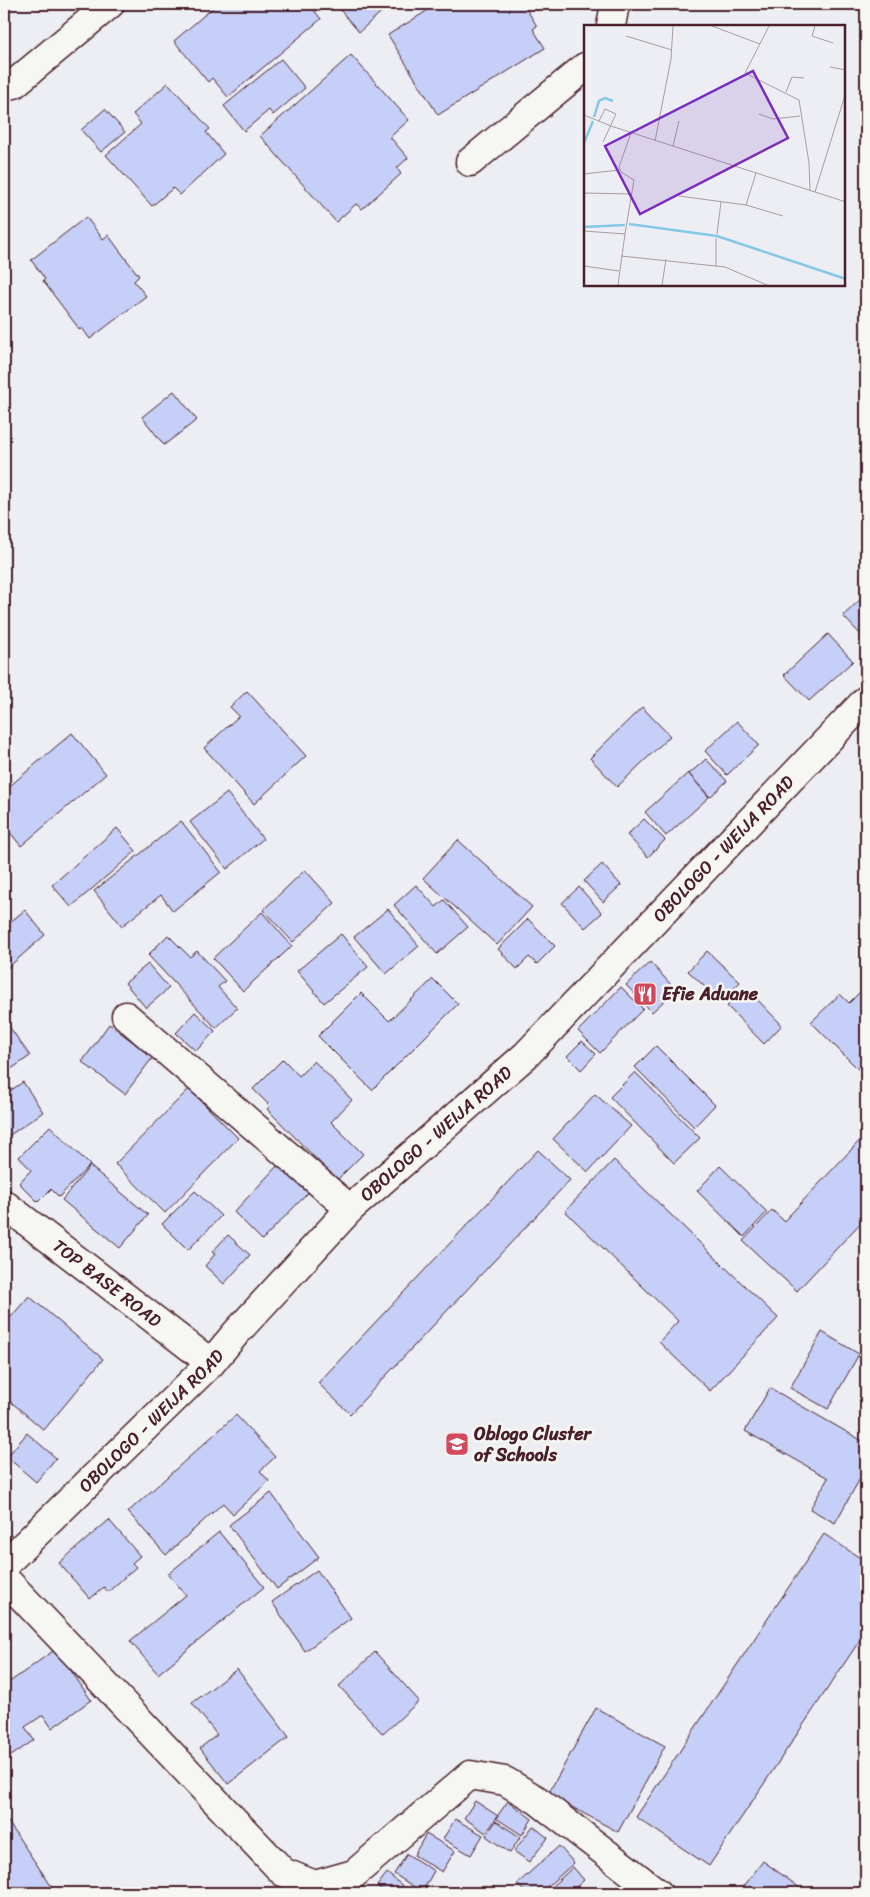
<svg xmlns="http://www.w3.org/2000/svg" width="870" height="1897" font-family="Sriracha,sans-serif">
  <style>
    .building { fill: #c5cff7; stroke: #4a1f2b }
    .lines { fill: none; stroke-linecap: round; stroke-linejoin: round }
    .minor-casing { stroke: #4a1f2b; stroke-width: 31 }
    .tertiary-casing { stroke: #4a1f2b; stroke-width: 31 }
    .minor { stroke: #f6f6f2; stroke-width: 28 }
    .tertiary { stroke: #f6f6f2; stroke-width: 28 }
    .labels { text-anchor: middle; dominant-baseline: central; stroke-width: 5; stroke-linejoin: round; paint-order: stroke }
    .street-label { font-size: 18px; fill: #4a1f2b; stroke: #f6f6f2 }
    .poi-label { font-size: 18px; font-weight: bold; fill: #4a1f2b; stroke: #f6f6f2; text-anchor: start }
    .inset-river { fill: none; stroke: #85c7e6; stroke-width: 2.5 }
    .inset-road { fill: none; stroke: #ab9ba3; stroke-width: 1 }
    .view { fill: #7b2cbf; fill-opacity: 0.15; stroke: #7b2cbf; stroke-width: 2.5 }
    .inset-edge { fill: none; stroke: #4a1f2b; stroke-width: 2.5 }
  </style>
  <rect width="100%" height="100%" fill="#eceef3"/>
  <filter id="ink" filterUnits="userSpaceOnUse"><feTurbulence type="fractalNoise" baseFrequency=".02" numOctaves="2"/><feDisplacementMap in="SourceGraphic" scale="10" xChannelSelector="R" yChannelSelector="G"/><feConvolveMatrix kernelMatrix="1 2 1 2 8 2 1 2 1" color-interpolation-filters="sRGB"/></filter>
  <g filter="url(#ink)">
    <path class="building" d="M215,4H309L321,19L228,97L212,78L208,82L174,41L216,5Z
      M335,4H390L359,32Z
      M438,4H523L537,26L533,29L545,48L438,115L388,35Z
      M351,55L409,120L390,137L408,158L397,168L401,174L362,209L356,204L336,222L260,136Z
      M281,59L305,88L273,115L269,110L244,131L224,106Z
      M168,83L210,129L206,132L224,154L180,195L173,188L152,206L106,155L141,124L133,114Z
      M105,109L125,132L101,152L81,130Z
      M86,217L103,239L108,235L139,276L134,281L146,296L90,339L82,328L80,330L43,281L45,279L31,260Z
      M174,391L197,420L164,445L142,417Z
      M866,594V635L863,637L843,616Z
      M828,634L853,661L809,701L784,675Z
      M247,691L306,756L254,804L204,748L239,716L230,707Z
      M642,707L670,736L617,787L590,758Z
      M737,721L759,745L727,775L705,751Z
      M72,733L106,774L21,846L4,825V791Z
      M706,759L727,781L710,797L689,774Z
      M688,773L709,797L666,836L645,812Z
      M227,793L263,839L227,869L190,822Z
      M644,819L665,840L648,857L627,835Z
      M181,821L221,872L173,911L161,895L122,926L94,891Z
      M117,828L136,851L71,907L52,885Z
      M458,840L532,907L497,945L423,878Z
      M602,864L621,885L603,902L584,881Z
      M305,870L335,903L293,942L263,910Z
      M416,885L436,907L444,900L468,927L437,954L394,905Z
      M579,887L602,913L585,928L562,903Z
      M388,909L419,946L386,974L354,937Z
      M25,910L45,935L4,971V927Z
      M262,912L292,946L243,991L213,958Z
      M528,919L555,946L537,964L529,957L517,969L498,949Z
      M341,934L368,967L324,1003L297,971Z
      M168,935L190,957L197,951L225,981L218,987L237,1008L216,1028L148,955Z
      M707,951L740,982L721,1002L688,971Z
      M650,962L676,990L652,1012L626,985Z
      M148,964L169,988L146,1008L125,983Z
      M433,979L458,1004L372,1090L318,1036L361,993L389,1021Z
      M866,986V1077L811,1022L840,994L849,1003Z
      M621,987L643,1009L600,1053L578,1031Z
      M746,988L782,1025L764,1044L727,1006Z
      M195,1012L215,1031L196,1051L176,1033Z
      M4,1019L30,1056L4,1074Z
      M109,1024L153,1057L125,1094L82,1062Z
      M582,1041L596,1054L581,1070L567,1056Z
      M656,1046L715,1105L694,1127L635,1067Z
      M283,1059L299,1076L314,1061L352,1100L331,1122L363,1154L337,1180L267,1109L270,1106L253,1089Z
      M635,1072L700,1138L674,1163L610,1097Z
      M23,1082L43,1112L4,1139V1095Z
      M189,1089L238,1138L165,1213L115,1164Z
      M595,1094L631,1126L588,1172L553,1139Z
      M50,1126L90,1165L59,1197L51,1189L38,1202L19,1183L31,1170L19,1157Z
      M866,1134V1217L797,1291L743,1241L772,1210L784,1221Z
      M538,1150L570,1180L350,1414L318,1383Z
      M614,1160L778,1318L710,1391L659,1342L678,1321L565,1211Z
      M278,1165L308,1193L262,1240L234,1212Z
      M90,1166L148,1215L120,1248L62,1200Z
      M720,1166L767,1212L744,1237L697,1191Z
      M195,1191L221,1216L188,1250L162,1224Z
      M228,1235L250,1255L224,1284L205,1266L215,1254L212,1252Z
      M29,1296L103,1359L44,1430L4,1396V1338L10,1331L4,1325Z
      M822,1332L859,1354L828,1409L790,1388Z
      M770,1388L866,1443V1468L835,1523L810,1509L828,1478L745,1431Z
      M236,1415L275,1457L260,1471L269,1481L233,1514L223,1503L166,1555L128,1512Z
      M27,1433L56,1458L36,1482L7,1457Z
      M271,1493L319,1557L277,1589L229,1525Z
      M109,1520L140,1556L132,1563L136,1567L108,1592L104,1587L90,1599L59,1563Z
      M219,1532L264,1587L158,1674L130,1641L186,1595L168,1574Z
      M824,1534L866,1562V1631L709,1866L636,1817Z
      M317,1570L351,1618L305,1651L272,1602Z
      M56,1649L91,1700L52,1728L43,1715L25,1727L34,1740L4,1761V1686Z
      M375,1652L419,1701L383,1734L339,1686Z
      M237,1669L289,1737L228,1784L200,1748L217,1735L192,1703Z
      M596,1708L665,1746L618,1832L548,1794Z
      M475,1801L498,1816L486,1833L464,1818Z
      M508,1801L532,1819L522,1835L496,1818Z
      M4,1816L56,1893H4Z
      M455,1819L483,1835L471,1855L443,1839Z
      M496,1821L520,1837L510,1853L486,1836Z
      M533,1826L548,1838L529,1862L514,1851Z
      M426,1834L455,1851L442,1872L414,1855Z
      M559,1846L574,1863L540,1893H526L517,1884Z
      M407,1854L434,1871L422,1892L394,1874Z
      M763,1861L807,1893H739Z
      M573,1867L584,1880L570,1893H549L547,1891Z
      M387,1873L410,1892V1893H386L377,1886Z"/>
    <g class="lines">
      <g class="minor-casing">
        <path id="minor" d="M611,26L615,4
          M4,86L14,84L110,4
          M470,162L585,67
          M126,1016L350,1209
          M4,1578L283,1872L315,1885L354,1874L470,1775L505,1781L537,1800L658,1893"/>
      </g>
      <g class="tertiary-casing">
        <g id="tertiary">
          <path id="s1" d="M4,1204L211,1363"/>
          <path id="s2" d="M4,1565L211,1363L236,1333L350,1209L526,1055L866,700"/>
        </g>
      </g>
      <use href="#minor" class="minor"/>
      <use href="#tertiary" class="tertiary"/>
    </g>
  </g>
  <defs>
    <g id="restaurant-square" transform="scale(1.25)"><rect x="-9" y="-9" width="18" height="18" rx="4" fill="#d1495b" stroke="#f6f6f2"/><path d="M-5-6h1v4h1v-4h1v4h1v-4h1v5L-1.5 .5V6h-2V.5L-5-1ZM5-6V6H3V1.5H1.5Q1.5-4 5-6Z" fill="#fff"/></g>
    <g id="school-square" transform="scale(1.25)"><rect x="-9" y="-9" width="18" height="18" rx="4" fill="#d1495b" stroke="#f6f6f2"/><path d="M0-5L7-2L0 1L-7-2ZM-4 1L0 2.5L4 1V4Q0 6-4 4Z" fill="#fff"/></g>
  </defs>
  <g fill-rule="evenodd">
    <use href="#restaurant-square" x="645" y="994"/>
    <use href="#school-square" x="457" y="1444"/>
  </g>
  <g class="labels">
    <g class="street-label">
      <text stroke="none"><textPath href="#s2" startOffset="1016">OBOLOGO - WEIJA ROAD</textPath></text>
      <text stroke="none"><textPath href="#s2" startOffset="611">OBOLOGO - WEIJA ROAD</textPath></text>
      <text stroke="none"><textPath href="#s1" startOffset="130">TOP BASE ROAD</textPath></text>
      <text stroke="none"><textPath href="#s2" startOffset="206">OBOLOGO - WEIJA ROAD</textPath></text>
    </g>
    <g class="poi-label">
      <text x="662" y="994">Efie Aduane</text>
      <text x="474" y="1434">Oblogo Cluster<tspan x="474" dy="21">of Schools</tspan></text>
    </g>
  </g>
  <g transform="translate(584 25)">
    <rect width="261" height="261" fill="#eceef3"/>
    <path class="inset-river" d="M10,92L15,76L21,73L29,76M0,118L9,96M45,199L133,211L262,254M0,202L41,200"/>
    <path class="inset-road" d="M128,1L176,19M185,1L161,48L215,75L225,138L226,165M231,1L228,11L249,18M42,11L88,25M246,42L262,45M202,67L208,52L220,53M175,89L189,94L216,91M0,90L27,101L262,177M15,96L21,84L32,89L19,117M71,116L87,34L89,1M89,121L95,96M0,149L35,145M231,167L262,67M0,168L48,169M95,171L162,180L199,191M162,180L172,148M0,206L41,209L34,260M41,209L50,155L37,147L35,142L47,108M133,209L137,177M132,213V241M37,231L141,242L183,260M0,241L35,246M78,260L82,234"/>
    <path class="view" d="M169,46L204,113L56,189L21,121Z"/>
    <rect width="261" height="261" class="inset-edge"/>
  </g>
  <rect width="870" height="1897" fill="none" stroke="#f6f6f2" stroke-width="20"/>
  <rect x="10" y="10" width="850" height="1877" fill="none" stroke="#4a1f2b" stroke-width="2" filter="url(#ink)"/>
</svg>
